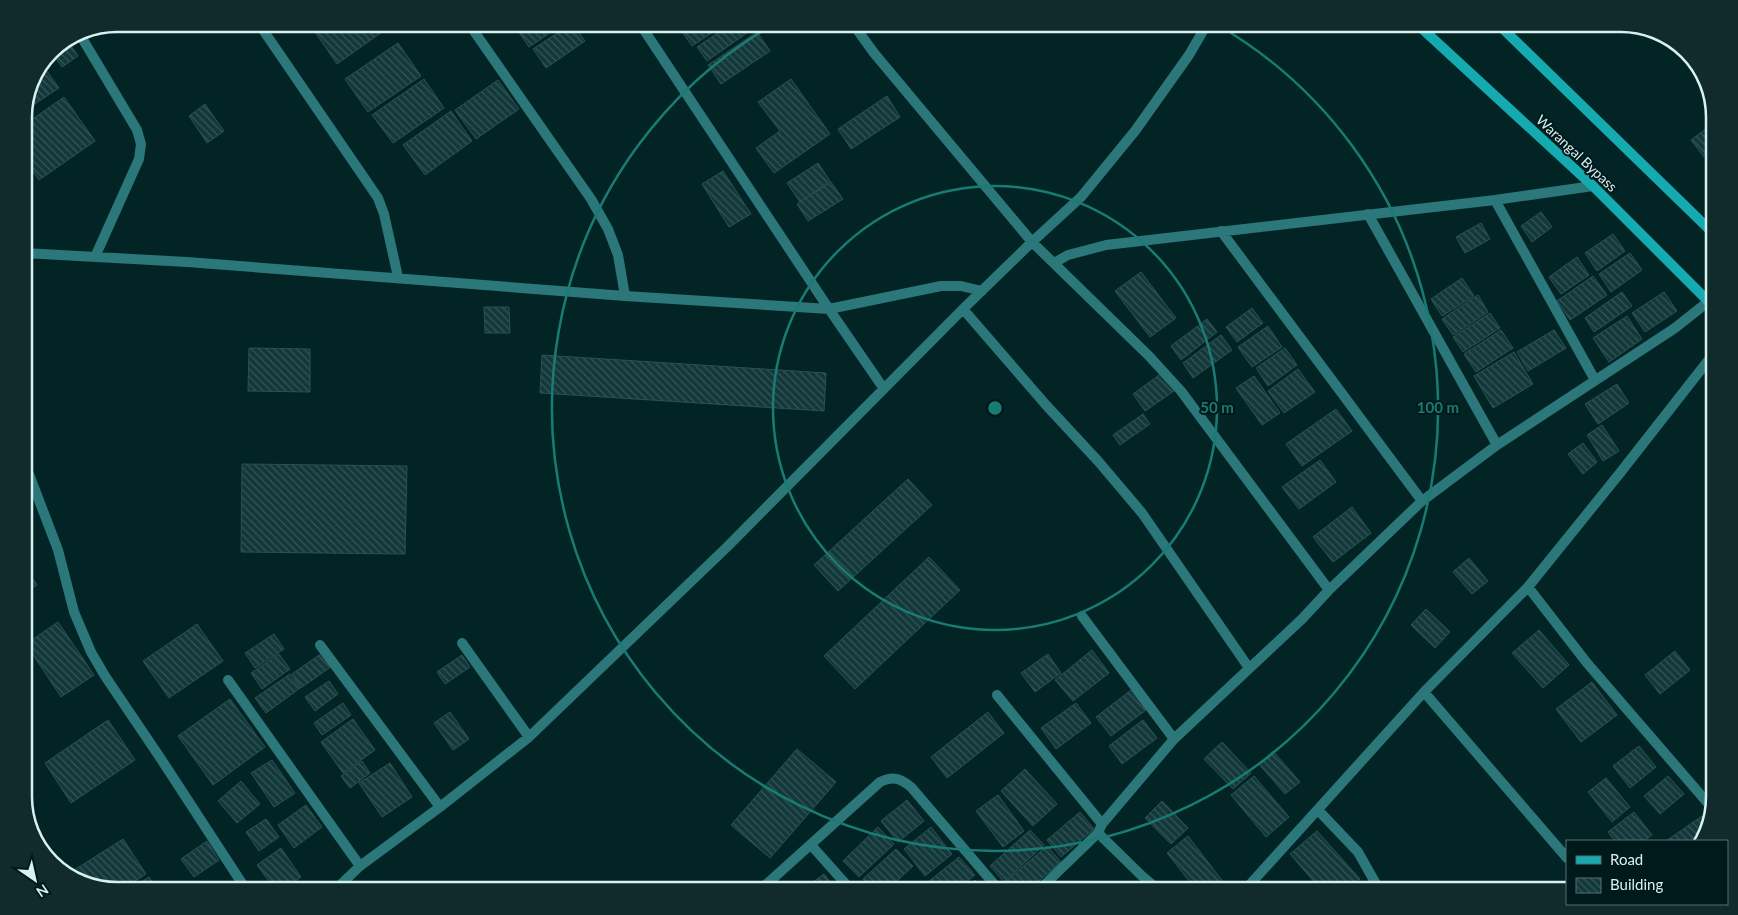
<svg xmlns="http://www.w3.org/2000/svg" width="1738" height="915" font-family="Lato,sans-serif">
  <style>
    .building { fill: url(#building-back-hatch); stroke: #285254 }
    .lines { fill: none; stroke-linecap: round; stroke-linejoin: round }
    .street { stroke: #2b777a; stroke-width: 10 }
    .secondary { stroke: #15aab0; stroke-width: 10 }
    .ring { fill: none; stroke: #197c74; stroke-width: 2.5 }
    .labels { text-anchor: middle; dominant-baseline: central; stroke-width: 4; stroke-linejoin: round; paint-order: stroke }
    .street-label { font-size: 14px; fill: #d9f0f0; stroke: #001a1c }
    .rim { fill: none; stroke: #d9f0f0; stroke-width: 2.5 }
    .centre { fill: #197c74; stroke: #001a1c; stroke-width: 2.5 }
    .ring-label { font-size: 15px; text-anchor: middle; font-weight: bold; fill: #197c74; stroke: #001a1c; stroke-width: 4; stroke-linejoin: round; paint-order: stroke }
  </style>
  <defs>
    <pattern id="building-back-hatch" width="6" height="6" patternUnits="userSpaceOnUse" patternTransform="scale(1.25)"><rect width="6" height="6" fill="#13383a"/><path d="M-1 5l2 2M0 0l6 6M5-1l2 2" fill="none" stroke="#355557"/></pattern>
  </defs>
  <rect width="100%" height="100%" fill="#032425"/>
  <path class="building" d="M321,24H387L389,27L337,64L313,29Z
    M523,24H563L529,47L516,28Z
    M571,24H573L585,41L546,68L533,49Z
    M687,24H725L692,46L680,29Z
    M731,24H751L754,28L707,61L697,47Z
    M757,32L770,51L721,84L708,65Z
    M67,40L78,56L62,67L51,52Z
    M398,43L421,76L368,112L345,79Z
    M44,67L59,88L24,111Z
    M424,79L444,108L393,143L372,115Z
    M791,79L830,134L774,173L756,148L780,131L758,102Z
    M498,80L519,109L476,139L455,110Z
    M887,96L900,117L851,149L838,129Z
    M64,97L95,141L39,180L24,159V125Z
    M205,104L224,131L207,143L189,116Z
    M451,111L472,141L425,175L403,145Z
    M1708,127L1714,135V150L1704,157L1691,140Z
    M818,163L830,181L800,202L787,183Z
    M723,171L751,214L729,227L702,184Z
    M831,182L843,199L808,221L797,204Z
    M1541,212L1552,227L1532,242L1521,226Z
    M1481,223L1490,239L1465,253L1456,237Z
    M1613,234L1625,251L1597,271L1585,253Z
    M1630,253L1642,270L1611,292L1599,274Z
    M1577,257L1589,275L1561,294L1549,277Z
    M1141,272L1176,318L1150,337L1115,291Z
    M1593,276L1607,295L1570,320L1557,301Z
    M1462,278L1474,296L1442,316L1431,299Z
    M1622,292L1632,306L1594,332L1585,318Z
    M1664,292L1677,311L1645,332L1632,313Z
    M1478,295L1488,312L1453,335L1442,319Z
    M484,307H509L510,333H485Z
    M1252,308L1263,323L1237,342L1226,327Z
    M1490,313L1500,328L1463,352L1453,337Z
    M1627,316L1642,339L1609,362L1593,338Z
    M1207,319L1217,332L1181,360L1171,346Z
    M1268,326L1282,347L1252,367L1238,347Z
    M1501,330L1513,348L1476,372L1464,354Z
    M1554,330L1566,348L1528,371L1517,352Z
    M1221,335L1232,350L1193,378L1183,363Z
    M249,348L310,349V392L248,391Z
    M1285,348L1297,365L1268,386L1256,368Z
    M1514,352L1533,384L1493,408L1474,376Z
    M542,355L826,373L824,411L540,393Z
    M1298,369L1315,392L1284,413L1268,391Z
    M1162,373L1174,391L1145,411L1133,394Z
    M1254,376L1280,413L1262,425L1236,388Z
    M1617,384L1629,403L1598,424L1585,404Z
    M1336,409L1352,431L1302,466L1286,444Z
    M1143,414L1150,424L1120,445L1113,435Z
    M1602,425L1619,451L1603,461L1587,435Z
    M1583,443L1597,462L1583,474L1568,454Z
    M1320,460L1336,482L1299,509L1282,487Z
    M242,464L407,466L405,554L241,552Z
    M908,479L932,505L838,591L814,565Z
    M1352,507L1371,533L1333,562L1313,537Z
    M929,557L960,590L855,689L824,656Z
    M1469,558L1488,581L1472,594L1453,572Z
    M24,566L37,585L24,593Z
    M1426,609L1450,632L1435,648L1411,625Z
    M58,622L94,675L61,697L26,644Z
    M197,624L223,661L169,698L143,661Z
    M1539,630L1569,665L1543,688L1512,653Z
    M274,634L284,649L255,668L245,653Z
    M1092,650L1109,673L1073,701L1055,680Z
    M1675,651L1690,670L1660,694L1645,675Z
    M322,653L332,666L301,688L292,674Z
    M279,654L290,669L262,689L251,673Z
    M1048,654L1061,673L1035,692L1021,673Z
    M462,655L470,667L445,684L437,672Z
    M290,674L300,688L266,713L255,698Z
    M329,681L338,694L315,711L305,697Z
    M1592,682L1617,715L1581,742L1556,709Z
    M1131,690L1146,710L1111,736L1096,717Z
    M230,699L265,747L213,785L178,736Z
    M343,703L351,715L322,735L314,723Z
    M1076,703L1091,723L1056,749L1041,728Z
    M450,712L469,739L453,750L434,723Z
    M988,712L1004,733L947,778L931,757Z
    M353,719L375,750L343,773L321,742Z
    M108,720L135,760L71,803L45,763Z
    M1143,720L1157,738L1122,764L1109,746Z
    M1222,742L1251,773L1233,789L1204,759Z
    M1639,746L1656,767L1630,788L1613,766Z
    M797,749L836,782L770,858L731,825Z
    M1273,751L1300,782L1285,794L1259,764Z
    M272,760L295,793L274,807L251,773Z
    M362,761L370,773L350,788L341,776Z
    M390,763L412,797L382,817L359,783Z
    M1025,769L1057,804L1033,826L1001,791Z
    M1254,776L1289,817L1266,837L1231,795Z
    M1668,776L1684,794L1660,814L1644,796Z
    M1606,778L1630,807L1612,822L1588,792Z
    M241,781L260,804L237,823L218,801Z
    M998,795L1024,831L1003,847L976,811Z
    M907,800L924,821L898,842L881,821Z
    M1162,801L1188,828L1171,844L1145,818Z
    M306,805L322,827L294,848L278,825Z
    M1080,812L1094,829L1061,857L1047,840Z
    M1634,812L1652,835L1644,841H1615L1608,832Z
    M1702,816L1708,824L1703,841H1666Z
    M266,819L279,837L259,851L246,832Z
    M878,827L894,844L859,877L843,861Z
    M931,827L952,854L925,876L904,849Z
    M1030,830L1044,845L1004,882L990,866Z
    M1317,831L1360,879L1345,891H1322L1290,854Z
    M1188,836L1224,883L1213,891H1197L1167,853Z
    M123,839L146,874L119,891L76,881L68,874Z
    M207,841L219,860L194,877L181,859Z
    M1047,846L1061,862L1027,891H1013L1005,882Z
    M281,848L301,877L281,891H276L257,865Z
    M896,849L913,866L886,891H874L863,879Z
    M959,857L975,875L955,891H935L928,882Z
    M824,874L835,888L830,891H801Z
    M149,877L158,891H127Z
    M975,880L986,891H963Z"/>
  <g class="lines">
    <path class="street" d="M259,24L378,198L384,214L398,277
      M469,24L591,199L608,229L618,255L625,296
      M640,24L829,309L884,389
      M853,24L874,53L1032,242L1149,356L1181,391L1329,590
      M79,33L137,130L141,144L139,159L95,257
      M1495,200L1595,380
      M1368,214L1497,445
      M1221,231L1422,501
      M24,253L187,262L625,296L829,309L941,286H961L982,291
      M1054,263L1068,255L1106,245L1495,200L1593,186
      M24,267L27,253
      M963,309L1046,405L1098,461L1142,513L1249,668
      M24,461L58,550L74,612L91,652L105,676L161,759L247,891
      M1528,587L1587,663L1712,808
      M1082,616L1174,739
      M462,643L529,737
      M320,645L440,807
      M228,680L360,866
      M1424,692L1567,858
      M997,695L1102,824
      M1318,810L1358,852L1380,891
      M1098,833L1142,876L1160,891
      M811,845L852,891
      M334,891L360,866L440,807L529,737L727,547L963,309L1032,242L1081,197L1135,131L1189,55L1207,24
      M759,891L880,782C893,776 900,778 911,787L1000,891
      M1038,891L1098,833L1102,824L1174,739L1302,619L1329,590L1422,501L1497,445L1675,328L1709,301
      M1244,891L1424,692L1528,587L1620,473L1714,353"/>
    <path class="secondary" d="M1417,24L1593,186L1714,307
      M1498,24L1714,234"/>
  </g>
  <g class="ring">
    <circle cx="995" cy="408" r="222"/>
    <path d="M1216 24A443 443 0 1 1 774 24"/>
  </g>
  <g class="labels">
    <g class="street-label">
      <text transform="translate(1577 153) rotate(43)">Warangal Bypass</text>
    </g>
  </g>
  <path d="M0 0H1738V915H0ZM117 32H1621A85 85 0 0 1 1706 117V797A85 85 0 0 1 1621 882H117A85 85 0 0 1 32 797V117A85 85 0 0 1 117 32Z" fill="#112b2d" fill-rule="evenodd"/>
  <path class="rim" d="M117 32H1621A85 85 0 0 1 1706 117V797A85 85 0 0 1 1621 882H117A85 85 0 0 1 32 797V117A85 85 0 0 1 117 32Z"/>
  <circle cx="995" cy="408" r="8" class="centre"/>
  <g class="ring-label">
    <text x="1217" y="413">50 m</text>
    <text x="1438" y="413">100 m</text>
  </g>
  <rect x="1566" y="840" width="162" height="65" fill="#001a1c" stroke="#577071"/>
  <rect x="1576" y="856" width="25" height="8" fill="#15aab0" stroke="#577071"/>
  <text x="1610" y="865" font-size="15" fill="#d9f0f0">Road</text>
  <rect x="1576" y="878" width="25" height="15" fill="url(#building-back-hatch)" stroke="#577071"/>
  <text x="1610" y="890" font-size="15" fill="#d9f0f0">Building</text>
  <g transform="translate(35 880) rotate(146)" stroke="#001a1c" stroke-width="4" paint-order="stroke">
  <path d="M0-4L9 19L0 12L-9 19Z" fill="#d9f0f0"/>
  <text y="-8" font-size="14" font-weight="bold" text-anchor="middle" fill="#d9f0f0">N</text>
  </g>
</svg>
